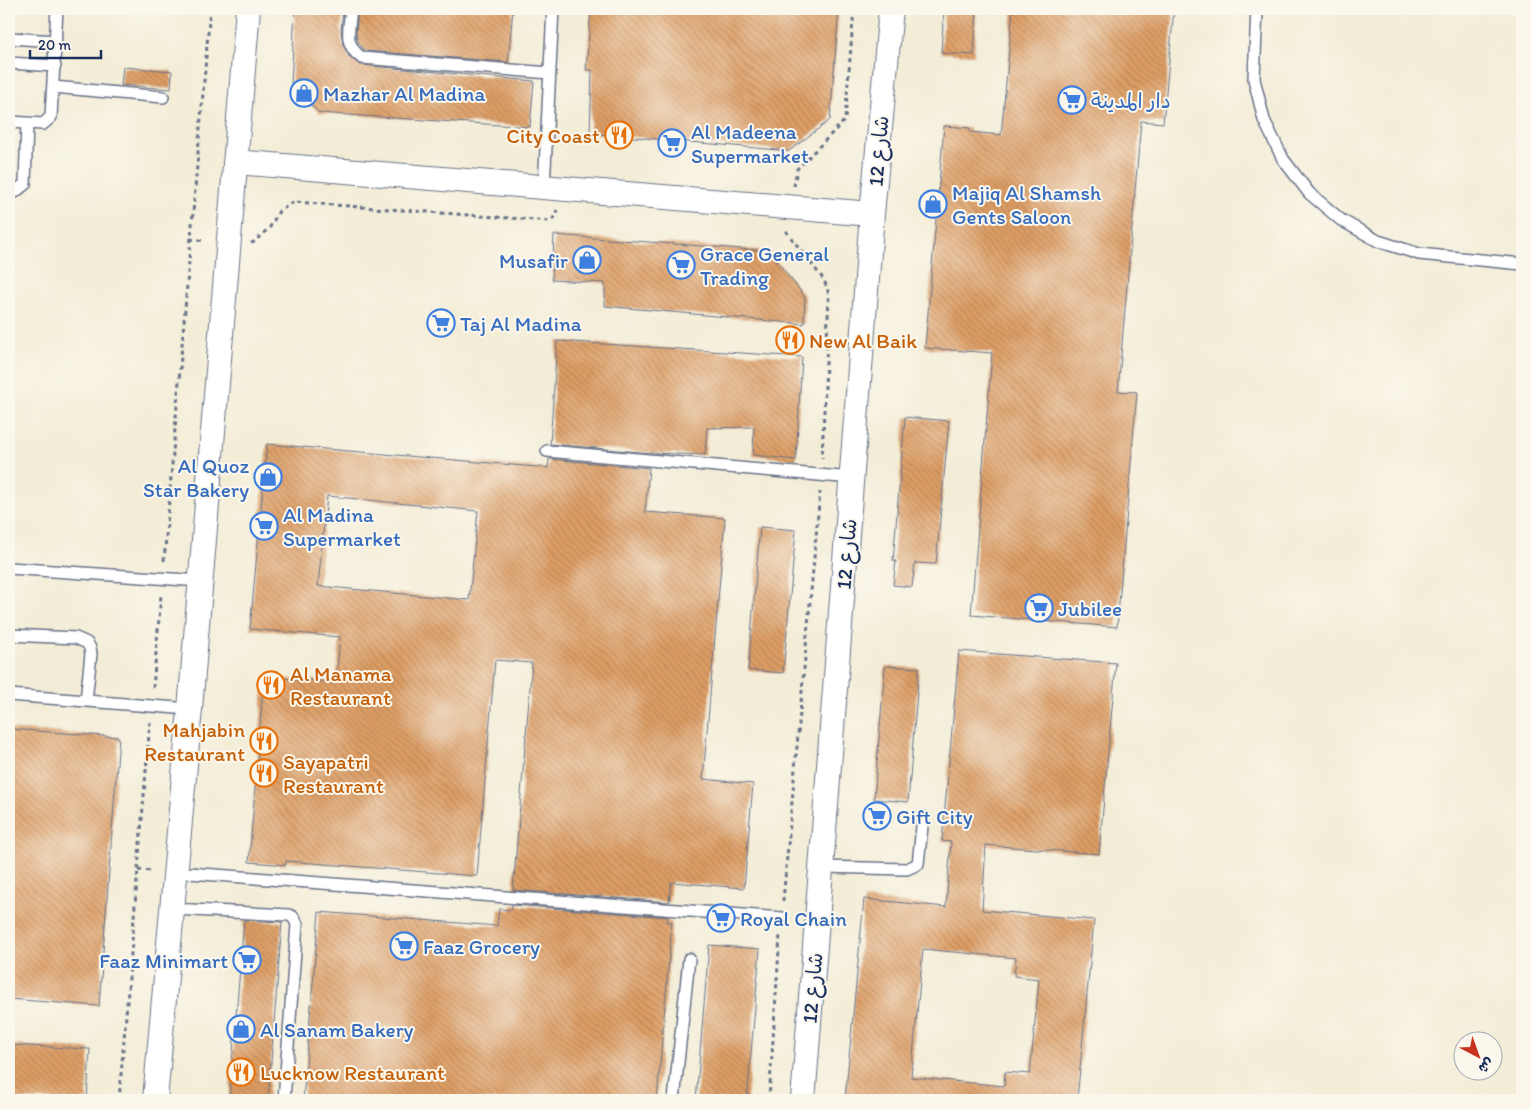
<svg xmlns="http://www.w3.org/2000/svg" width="1531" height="1109" font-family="Itim,'Playpen Sans Arabic',sans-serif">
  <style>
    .building { fill: url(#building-back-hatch); fill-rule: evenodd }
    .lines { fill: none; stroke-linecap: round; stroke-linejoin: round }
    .service-casing { stroke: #677288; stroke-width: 14 }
    .minor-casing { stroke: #677288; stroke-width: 26 }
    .path { stroke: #677288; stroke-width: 3; stroke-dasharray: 4 4; stroke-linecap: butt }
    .service { stroke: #fff; stroke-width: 11 }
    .minor { stroke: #fff; stroke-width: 24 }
    .labels { text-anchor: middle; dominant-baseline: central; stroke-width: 4; stroke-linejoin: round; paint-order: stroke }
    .shop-label { font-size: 21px; fill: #366cbe; stroke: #fbf7ec; text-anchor: start }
    .food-label { font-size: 21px; fill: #c56008; stroke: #fbf7ec; text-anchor: start }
    .street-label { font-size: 21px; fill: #1b2f5e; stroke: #fbf7ec }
  </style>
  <defs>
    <pattern id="building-back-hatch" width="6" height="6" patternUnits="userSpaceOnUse" patternTransform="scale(1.25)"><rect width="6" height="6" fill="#de9e65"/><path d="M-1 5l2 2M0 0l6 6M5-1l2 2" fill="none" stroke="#b38156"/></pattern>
  </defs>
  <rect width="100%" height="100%" fill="#fbf7ec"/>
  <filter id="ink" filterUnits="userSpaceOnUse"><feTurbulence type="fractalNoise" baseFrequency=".02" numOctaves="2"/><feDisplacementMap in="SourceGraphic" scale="10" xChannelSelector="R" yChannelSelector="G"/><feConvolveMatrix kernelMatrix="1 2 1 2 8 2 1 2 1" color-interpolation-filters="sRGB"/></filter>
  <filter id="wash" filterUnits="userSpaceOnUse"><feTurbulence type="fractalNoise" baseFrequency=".0096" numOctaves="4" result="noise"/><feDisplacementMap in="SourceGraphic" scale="20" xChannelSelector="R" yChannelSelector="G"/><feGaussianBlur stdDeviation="1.12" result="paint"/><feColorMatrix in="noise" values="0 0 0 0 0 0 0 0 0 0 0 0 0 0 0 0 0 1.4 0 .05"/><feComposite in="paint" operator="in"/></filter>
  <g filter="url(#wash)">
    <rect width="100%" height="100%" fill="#f3edd7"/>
    <g id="blocks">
      <path class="building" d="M295,9H343L341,30L343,45L350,58L361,65L534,81L530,127L319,113L291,84Z
        M358,9H513L508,62L365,51L359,44L356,35Z
        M591,9H839L830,120L789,151L590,133L592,70H586Z
        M944,9H977L974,55L941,53Z
        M1013,9H1174L1163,123L1141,121L1118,391L1137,392L1117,627L971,615L992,353L925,348L944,126L970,128V132L1001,135Z
        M123,67L172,71L171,89L121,85Z
        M554,235L769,251L805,297L804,324L605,306V283L552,280Z
        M557,341L802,357L796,460L753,455L754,427L707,428L705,455L651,453L550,444Z
        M905,417L949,421L936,564L915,563L912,587L893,585L896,561H893Z
        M267,444L548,468L549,459L649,468L645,512L725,518L703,779L753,784L744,888L671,882L669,902L513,890L532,663L495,660L477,876L286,861V865L249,862L264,677L336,682L340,637L250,629ZM327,496L478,511L469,600L318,586Z
        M760,527L796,530L783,673L748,670Z
        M959,651L1116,663L1099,854L986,845L982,910L1094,920L1077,1100H845L864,899L946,907L951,842L942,841ZM923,949L1016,958L1014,976L1039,979L1030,1074L1005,1072L1004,1086L911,1077Z
        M885,666L919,668L908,802L874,799Z
        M9,729L119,737L99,1006L9,999Z
        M512,905L668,917L667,922H672L657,1100H303L319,912L497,926L499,909L511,910Z
        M244,920L282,922L268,1100H229Z
        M709,945L760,949L747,1100H696Z
        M9,1045L90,1049L87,1100H9Z"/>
    </g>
  </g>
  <g filter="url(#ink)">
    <use href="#blocks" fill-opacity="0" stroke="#677288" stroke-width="1"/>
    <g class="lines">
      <g class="service-casing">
        <path id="service" d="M351,9C349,29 343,45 362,58L550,73
          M1257,9L1254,79L1264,120L1283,159L1309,193L1341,220L1378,241L1419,254L1522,264
          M9,38L56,41
          M9,63L55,66
          M53,87L163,97
          M9,122L27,123L25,184L15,192L9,193
          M27,123L43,124L51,117L57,9
          M544,188L553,9
          M547,451L852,478
          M9,568L201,581
          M9,635L76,638L87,643L90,648L91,654L86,701
          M9,695L190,709
          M821,867L907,869L918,864L923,817
          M176,872L782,918
          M172,909L289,915L293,917L297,924L284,1100
          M674,1100L689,959"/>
      </g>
      <g class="minor-casing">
        <path id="minor" d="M235,162L872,214
          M155,1100L190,709L248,9
          M803,1100L872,214L891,9"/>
      </g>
      <path class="path" d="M794,186L797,169L845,120L854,9
        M786,231L824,280L829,294L822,458
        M190,239L205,241
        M251,243L254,242L270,227L279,211L294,202L549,221L553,219L557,210
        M164,561L210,9
        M153,688L161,595
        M138,870L153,871
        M783,901L820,492
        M119,1100L150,722
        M769,1100L780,935"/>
      <use href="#service" class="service"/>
      <use href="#minor" class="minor"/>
    </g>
  </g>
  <defs>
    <g id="shop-ring" transform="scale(1.4375)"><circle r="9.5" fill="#fbf7ec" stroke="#3f7fe0" stroke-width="1.5"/><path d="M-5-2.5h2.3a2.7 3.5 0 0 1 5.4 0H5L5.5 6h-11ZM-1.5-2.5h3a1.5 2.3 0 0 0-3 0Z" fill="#3f7fe0"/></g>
    <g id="supermarket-ring" transform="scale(1.4375)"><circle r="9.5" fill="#fbf7ec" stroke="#3f7fe0" stroke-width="1.5"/><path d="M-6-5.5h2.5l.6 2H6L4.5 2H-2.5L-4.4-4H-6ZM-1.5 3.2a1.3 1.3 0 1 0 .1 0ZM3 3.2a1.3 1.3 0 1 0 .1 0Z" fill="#3f7fe0"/></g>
    <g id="restaurant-ring" transform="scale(1.4375)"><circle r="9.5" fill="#fbf7ec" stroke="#e8710a" stroke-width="1.5"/><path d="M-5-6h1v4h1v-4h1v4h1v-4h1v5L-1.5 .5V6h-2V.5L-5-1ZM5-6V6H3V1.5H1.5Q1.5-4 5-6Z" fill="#e8710a"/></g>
  </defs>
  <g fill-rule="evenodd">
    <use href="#shop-ring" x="304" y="93"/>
    <use href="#supermarket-ring" x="1072" y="100"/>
    <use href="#restaurant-ring" x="619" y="135"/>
    <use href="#supermarket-ring" x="672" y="143"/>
    <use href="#shop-ring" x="933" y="204"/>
    <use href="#shop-ring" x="587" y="260"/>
    <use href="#supermarket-ring" x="681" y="265"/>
    <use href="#supermarket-ring" x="441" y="323"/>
    <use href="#restaurant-ring" x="790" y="340"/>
    <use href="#shop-ring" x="268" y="477"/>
    <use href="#supermarket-ring" x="264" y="526"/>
    <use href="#supermarket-ring" x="1039" y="608"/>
    <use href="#restaurant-ring" x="271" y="685"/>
    <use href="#restaurant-ring" x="264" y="741"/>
    <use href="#restaurant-ring" x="264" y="773"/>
    <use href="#supermarket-ring" x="877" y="816"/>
    <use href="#supermarket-ring" x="721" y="918"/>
    <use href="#supermarket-ring" x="404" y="946"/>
    <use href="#supermarket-ring" x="247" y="960"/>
    <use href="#shop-ring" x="241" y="1029"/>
    <use href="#restaurant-ring" x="241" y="1072"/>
  </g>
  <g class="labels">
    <g class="shop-label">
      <text x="323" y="93">Mazhar Al Madina</text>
      <text x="1091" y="100">دار المدينة</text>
      <text x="691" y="131">Al Madeena<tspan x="691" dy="24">Supermarket</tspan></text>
      <text x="952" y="192">Majiq Al Shamsh<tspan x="952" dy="24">Gents Saloon</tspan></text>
      <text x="700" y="253">Grace General<tspan x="700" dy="24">Trading</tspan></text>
      <text x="568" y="260" text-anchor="end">Musafir</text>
      <text x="460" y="323">Taj Al Madina</text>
      <text x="249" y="465" text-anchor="end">Al Quoz<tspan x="249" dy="24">Star Bakery</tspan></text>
      <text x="283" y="514">Al Madina<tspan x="283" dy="24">Supermarket</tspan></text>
      <text x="1058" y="608">Jubilee</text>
      <text x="896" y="816">Gift City</text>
      <text x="740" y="918">Royal Chain</text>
      <text x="423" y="946">Faaz Grocery</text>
      <text x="228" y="960" text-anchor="end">Faaz Minimart</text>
      <text x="260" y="1029">Al Sanam Bakery</text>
    </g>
    <g class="food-label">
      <text x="600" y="135" text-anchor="end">City Coast</text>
      <text x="809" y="340">New Al Baik</text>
      <text x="290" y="673">Al Manama<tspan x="290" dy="24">Restaurant</tspan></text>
      <text x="245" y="729" text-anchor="end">Mahjabin<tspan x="245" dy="24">Restaurant</tspan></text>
      <text x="283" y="761">Sayapatri<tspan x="283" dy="24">Restaurant</tspan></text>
      <text x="260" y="1072">Lucknow Restaurant</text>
    </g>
    <g class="street-label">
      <text transform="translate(878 151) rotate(-85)">شارع 12</text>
      <text transform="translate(846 554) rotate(-85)">شارع 12</text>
      <text transform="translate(812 988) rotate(-85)">شارع 12</text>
    </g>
  </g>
  <rect width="1531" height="1109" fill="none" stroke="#fbf7ec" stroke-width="30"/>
  <g transform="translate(1478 1056) rotate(139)"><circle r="24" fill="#fbf7ec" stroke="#a1a7b3"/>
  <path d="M0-4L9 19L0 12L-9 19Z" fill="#c8321e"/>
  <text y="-8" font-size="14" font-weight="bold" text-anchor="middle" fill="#1b2f5e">ش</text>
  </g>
  <path d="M30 50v8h71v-8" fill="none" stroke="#1b2f5e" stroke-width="2.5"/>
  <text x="38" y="50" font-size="15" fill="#1b2f5e" stroke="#fbf7ec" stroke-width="4" paint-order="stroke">20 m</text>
</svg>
